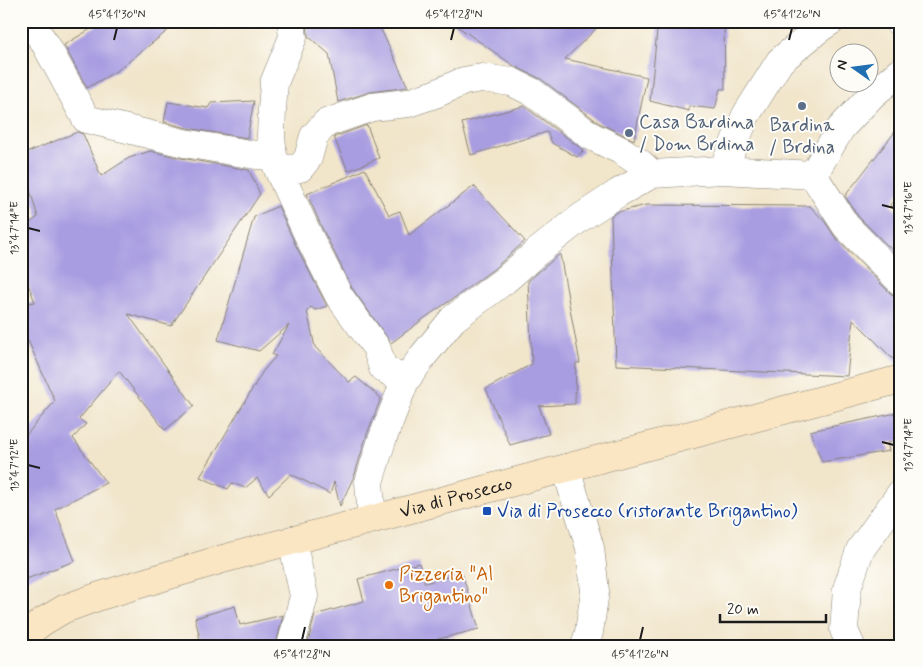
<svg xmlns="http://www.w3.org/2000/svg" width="922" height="667" font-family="Mynerve,sans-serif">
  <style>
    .building { fill: #a99de1 }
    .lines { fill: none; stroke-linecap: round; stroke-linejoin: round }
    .street-casing { stroke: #868073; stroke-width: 29 }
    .secondary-casing { stroke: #868073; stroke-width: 29 }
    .street { stroke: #fff; stroke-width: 28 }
    .secondary { stroke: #fbe6c3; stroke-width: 28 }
    .ticks { fill: none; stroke: #1c1c1c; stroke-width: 2 }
    .service-dot { fill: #5c6f8a; stroke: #fdfcf7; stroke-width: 2 }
    .transit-dot { fill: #1a4fb4; stroke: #fdfcf7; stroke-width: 2 }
    .food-dot { fill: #e8710a; stroke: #fdfcf7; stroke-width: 2 }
    .labels { text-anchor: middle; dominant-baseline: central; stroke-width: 4; stroke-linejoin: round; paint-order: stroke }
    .service-label { font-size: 19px; fill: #4e5e75; stroke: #fdfcf7; text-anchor: start }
    .street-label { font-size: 19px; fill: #1c1c1c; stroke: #fdfcf7 }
    .transit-label { font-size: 19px; fill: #164399; stroke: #fdfcf7; text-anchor: start }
    .food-label { font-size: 19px; fill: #c56008; stroke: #fdfcf7; text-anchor: start }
    .neatline { fill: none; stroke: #1c1c1c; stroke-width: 2 }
    .ticks-label { font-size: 12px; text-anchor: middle; fill: #1c1c1c }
  </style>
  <rect width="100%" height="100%" fill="#fdfcf7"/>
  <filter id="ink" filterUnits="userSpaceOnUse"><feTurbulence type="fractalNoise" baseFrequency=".02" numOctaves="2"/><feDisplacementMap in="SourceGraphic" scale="10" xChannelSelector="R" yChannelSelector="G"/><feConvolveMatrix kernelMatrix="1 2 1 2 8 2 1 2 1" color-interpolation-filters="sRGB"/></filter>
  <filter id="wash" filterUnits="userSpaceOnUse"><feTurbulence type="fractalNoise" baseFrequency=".0096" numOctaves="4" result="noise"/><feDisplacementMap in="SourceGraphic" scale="20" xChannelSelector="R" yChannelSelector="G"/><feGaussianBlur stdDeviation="1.12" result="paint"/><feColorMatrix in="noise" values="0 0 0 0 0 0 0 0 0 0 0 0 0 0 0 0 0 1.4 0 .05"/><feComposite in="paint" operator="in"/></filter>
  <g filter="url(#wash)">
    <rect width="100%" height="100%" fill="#f1e5ca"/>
    <g id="blocks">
      <path class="building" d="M104,21H180L118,70L87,88L64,45Z
        M307,21H377L408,87L370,92L338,102L329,54L308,36Z
        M450,21H604L565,59L647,77L634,140L599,123L541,79L514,66Z
        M658,21H724L725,89H720L715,109L689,106V111L650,101Z
        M254,101L247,138L187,128L164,122L168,102L208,108L211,103Z
        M524,106L582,149L584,150L577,157L552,143L547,132L471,155L462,123Z
        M901,124V189L890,205L901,215V259L858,216L845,196Z
        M367,125L379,158L348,171L334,137Z
        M77,132L83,134L101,176L129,158L150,151L181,158L249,170L260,194L171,326L128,314L194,406L165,430L119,371L79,419L86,424L73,438L106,483L55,509L75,561L21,581V441L55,401L21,325V304L35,302L21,266V229L38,217L21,160V155Z
        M365,169L389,215L400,211L409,235L474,186L525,241L495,268L457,296L426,317L391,343L352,288L323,230L307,194Z
        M646,205L810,206L825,222L835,237L890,293L896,297H901V364H898L853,319L847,376L616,365L611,216L618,212Z
        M278,206L295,244L327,306L315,310L311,307L307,311L315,347L349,382L356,377L381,398L367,434L355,474L340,506L334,482L330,494L291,474L269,495L257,478L245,488L232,483L228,489L200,477L263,371L276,356L272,355L289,325L259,351L218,340L254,217Z
        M560,254L580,363H576L575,404L539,406L549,434L510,445L486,389L532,364L528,281Z
        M901,412V441L887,443L889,451L822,462L810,431Z
        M419,563L425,583L462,573L479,629L410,646H307L315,615L364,601L358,579Z
        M235,606L240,625L283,615L276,646H200L199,634L195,618Z"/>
    </g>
  </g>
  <g filter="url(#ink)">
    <use href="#blocks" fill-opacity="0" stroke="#868073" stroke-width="1"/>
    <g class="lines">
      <g class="street-casing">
        <path id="street" d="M29,21L46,45L86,119L184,143L256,155L273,156
          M898,21L901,23
          M901,71L873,94L841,128L813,175L846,226L901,282
          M278,169L273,156L271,136L272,110L274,83L293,37L291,21
          M723,170L813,175
          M405,381L383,368L376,347L339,296L309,237L278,169L300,168L308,158L314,136L326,123L372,107L408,103L435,94L464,81L482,78L512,82L532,92L591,136L622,151L640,163L652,174
          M566,468L590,548L595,591L589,632L585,646
          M372,519L369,482L382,440L405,381L423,356L453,319L505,280L537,252L580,218L618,193L652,174L723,170L746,115L780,61L820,28L831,21
          M291,646L304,596L292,540
          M851,646L844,630L847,589L860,550L901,493"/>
      </g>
      <g class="secondary-casing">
        <g id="secondary">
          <path id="s1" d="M21,640L24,636L42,622L64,609L100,596L219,560L901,379"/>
        </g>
      </g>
      <use href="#street" class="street"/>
      <use href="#secondary" class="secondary"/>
    </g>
  </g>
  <path class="ticks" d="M114,40L117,28M451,40L454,28M789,40L792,28M882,205L894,208M28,228L40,231M882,442L894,445M28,465L40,468M302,640L305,627M640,640L643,627"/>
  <g class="service-dot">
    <circle cx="802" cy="106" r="5"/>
    <circle cx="629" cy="133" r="5"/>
  </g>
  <rect class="transit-dot" x="482" y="506" width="10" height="10" rx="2.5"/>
  <circle class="food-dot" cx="389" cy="585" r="5"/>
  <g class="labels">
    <g class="service-label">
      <text x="639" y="122">Casa Bardina<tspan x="639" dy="22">/ Dom Brdina</tspan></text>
      <text x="802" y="125" text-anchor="middle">Bardina<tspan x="802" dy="22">/ Brdina</tspan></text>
    </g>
    <g class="street-label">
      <text stroke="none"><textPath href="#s1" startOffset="461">Via di Prosecco</textPath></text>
    </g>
    <g class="transit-label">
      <text x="497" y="511">Via di Prosecco (ristorante Brigantino)</text>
    </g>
    <g class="food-label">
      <text x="399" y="574">Pizzeria "Al<tspan x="399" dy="22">Brigantino"</tspan></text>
    </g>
  </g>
  <rect width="922" height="667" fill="none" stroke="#fdfcf7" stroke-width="55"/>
  <g transform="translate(854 68) rotate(284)"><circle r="24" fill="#fdfcf7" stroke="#a3a29f"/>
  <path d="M0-4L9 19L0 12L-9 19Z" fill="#1f6fb2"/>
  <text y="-8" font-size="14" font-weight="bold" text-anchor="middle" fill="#1c1c1c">N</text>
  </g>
  <path d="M720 614v8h106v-8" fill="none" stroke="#1c1c1c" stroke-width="2.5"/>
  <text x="727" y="614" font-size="15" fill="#1c1c1c" stroke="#fdfcf7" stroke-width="4" paint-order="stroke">20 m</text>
  <rect x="28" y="28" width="866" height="612" class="neatline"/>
  <g class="ticks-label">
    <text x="117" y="18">45°41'30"N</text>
    <text x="454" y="18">45°41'28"N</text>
    <text x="792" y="18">45°41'26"N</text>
    <text transform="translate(908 208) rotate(-90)" y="4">13°47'16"E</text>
    <text transform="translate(14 228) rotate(-90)" y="4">13°47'14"E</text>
    <text transform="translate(908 445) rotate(-90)" y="4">13°47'14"E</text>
    <text transform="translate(14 465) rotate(-90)" y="4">13°47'12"E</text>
    <text x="302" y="658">45°41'28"N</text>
    <text x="640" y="658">45°41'26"N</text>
  </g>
</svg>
